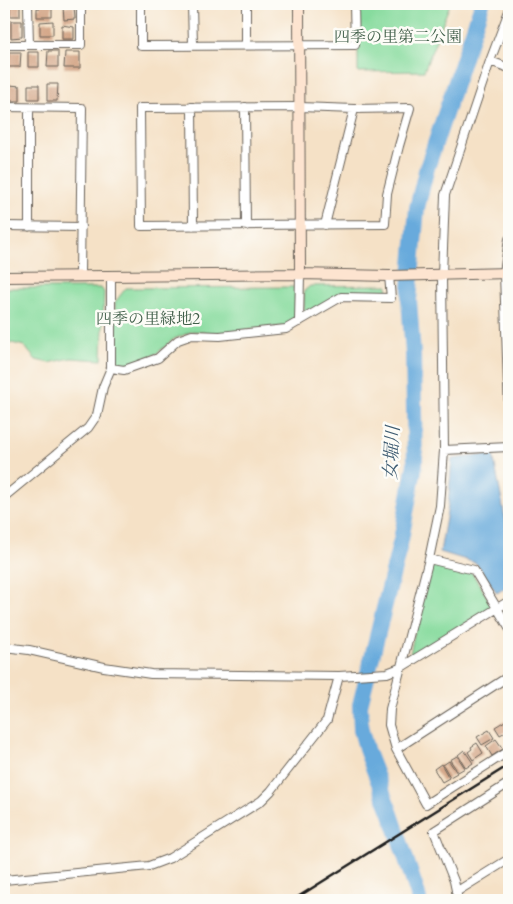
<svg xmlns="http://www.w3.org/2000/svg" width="513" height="904" font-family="Cardo,'Noto Serif JP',serif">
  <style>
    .green { fill: #87db9e; stroke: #527c5d }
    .water { fill: #68aadc; stroke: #42637c }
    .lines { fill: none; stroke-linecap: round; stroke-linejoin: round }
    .river { stroke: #68aadc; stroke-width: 16 }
    .building { fill: #d2a282 }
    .street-casing { stroke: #686158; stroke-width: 10 }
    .secondary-casing { stroke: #686158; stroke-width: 12 }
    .street { stroke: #fff; stroke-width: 8 }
    .secondary { stroke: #fde4d0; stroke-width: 10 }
    .rail { stroke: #1c1c1c; stroke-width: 2.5 }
    .labels { text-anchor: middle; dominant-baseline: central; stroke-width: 5; stroke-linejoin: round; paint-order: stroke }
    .park-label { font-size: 16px; fill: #415f4a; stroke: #fdfcf7 }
    .water-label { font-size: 18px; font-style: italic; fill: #3e5c72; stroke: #fdfcf7 }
  </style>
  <rect width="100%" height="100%" fill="#fdfcf7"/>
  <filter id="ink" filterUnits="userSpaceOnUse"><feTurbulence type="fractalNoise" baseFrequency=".02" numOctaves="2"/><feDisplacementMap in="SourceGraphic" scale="10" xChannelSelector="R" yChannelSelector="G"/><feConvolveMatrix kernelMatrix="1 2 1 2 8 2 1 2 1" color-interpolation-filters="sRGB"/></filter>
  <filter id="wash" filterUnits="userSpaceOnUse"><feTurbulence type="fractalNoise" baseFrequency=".0096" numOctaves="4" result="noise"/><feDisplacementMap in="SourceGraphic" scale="20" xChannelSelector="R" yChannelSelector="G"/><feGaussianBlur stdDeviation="1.12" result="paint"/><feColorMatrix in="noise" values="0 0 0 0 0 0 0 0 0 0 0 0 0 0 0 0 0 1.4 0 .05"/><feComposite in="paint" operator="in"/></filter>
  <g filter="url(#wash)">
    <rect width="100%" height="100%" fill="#f5e1c6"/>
    <path class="green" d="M358,4H450L424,71L358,72Z
      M387,285L388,294L338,295L311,313L304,312V291L310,286Z
      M296,287L295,320L286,326L215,333L193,331L174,339L156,354L124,366L116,364L115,302L126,288Z
      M4,288H101L104,292L102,360L71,358L49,363L36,360L24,346L4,341Z
      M433,564L472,573L491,603L490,609L412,657L410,654L417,620L431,565Z"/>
    <path class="water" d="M493,454L509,539V585L497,593L476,563L440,552L448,506L452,459Z"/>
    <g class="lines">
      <path class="river" d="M419,900L417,892L391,814L367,752L361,730L360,705L401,540L415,464L413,354L409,300L417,208L426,171L482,4"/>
    </g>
    <g id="blocks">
      <path class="building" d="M10,4H20V16H10Z
        M40,4H52V17H37V8H40Z
        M74,6L75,19L64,20L63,7Z
        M11,21H22V37L11,38Z
        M53,21V35H40V22Z
        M62,25L74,27V39H62Z
        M48,51H58V67H47Z
        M9,52H21L20,67H8Z
        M28,52H39V67H28Z
        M65,52H80V68H64Z
        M47,84H58L57,101H47Z
        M10,85L20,86V101H9Z
        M28,85H39V99H28Z
        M505,721L509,730L500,735L495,727Z
        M489,730L494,738L482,745L477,737Z
        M496,739L503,749L492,756L486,746Z
        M477,743L483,753L473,760L468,752L472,749L471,747Z
        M464,750L473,763L466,768L458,755Z
        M457,756L465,768L458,772L450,760Z
        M449,761L457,773L450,777L443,765Z
        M441,764L449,778L442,782L434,769Z"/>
    </g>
  </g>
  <g filter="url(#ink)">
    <use href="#blocks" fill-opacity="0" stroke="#686158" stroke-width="1"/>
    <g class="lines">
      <g class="street-casing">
        <path id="street" d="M28,4L29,45
          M141,4V46L355,45L354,4
          M192,4L193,45
          M509,11L490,61L445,195L442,275L444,450L440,506L429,559L390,709L389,725L396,749L426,804L509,751
          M4,45H81V4
          M246,45V4
          M490,61L509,68
          M4,107L82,108L80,276
          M192,107L193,226
          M245,107L246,226
          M300,107L354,109L410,108L399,146L387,194L385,224L141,226L140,108Z
          M29,108V227
          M325,225L354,109
          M4,226L81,227
          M509,239L504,273L509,415
          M299,322L300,274
          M111,368L124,370L158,358L178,340L192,335L220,336L286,329L341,297L391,298L389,276
          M444,450L509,447
          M4,497L88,428L97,415L103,387L111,368V277
          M429,559L474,570L509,628
          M4,647L29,650L104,667L151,674L339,676L387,673L400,668L509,601
          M396,749L509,676
          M4,880L149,866L170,858L261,801L271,791L327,720L339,676
          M456,892L509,859
          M458,900L454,881L434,831L509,783"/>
      </g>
      <g class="secondary-casing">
        <path id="secondary" d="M299,4L300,274
          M4,277L300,274L389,276L509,273"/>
      </g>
      <use href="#street" class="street"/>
      <use href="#secondary" class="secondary"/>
      <path class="rail" d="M293,900L509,765"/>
    </g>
  </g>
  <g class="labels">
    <g class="park-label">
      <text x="398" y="37">四季の里第二公園</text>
      <text x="148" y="319">四季の里緑地2</text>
    </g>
    <g class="water-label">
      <text transform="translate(392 453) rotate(-87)">女堀川</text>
    </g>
  </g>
  <rect width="513" height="904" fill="none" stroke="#fdfcf7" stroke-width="20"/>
</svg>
